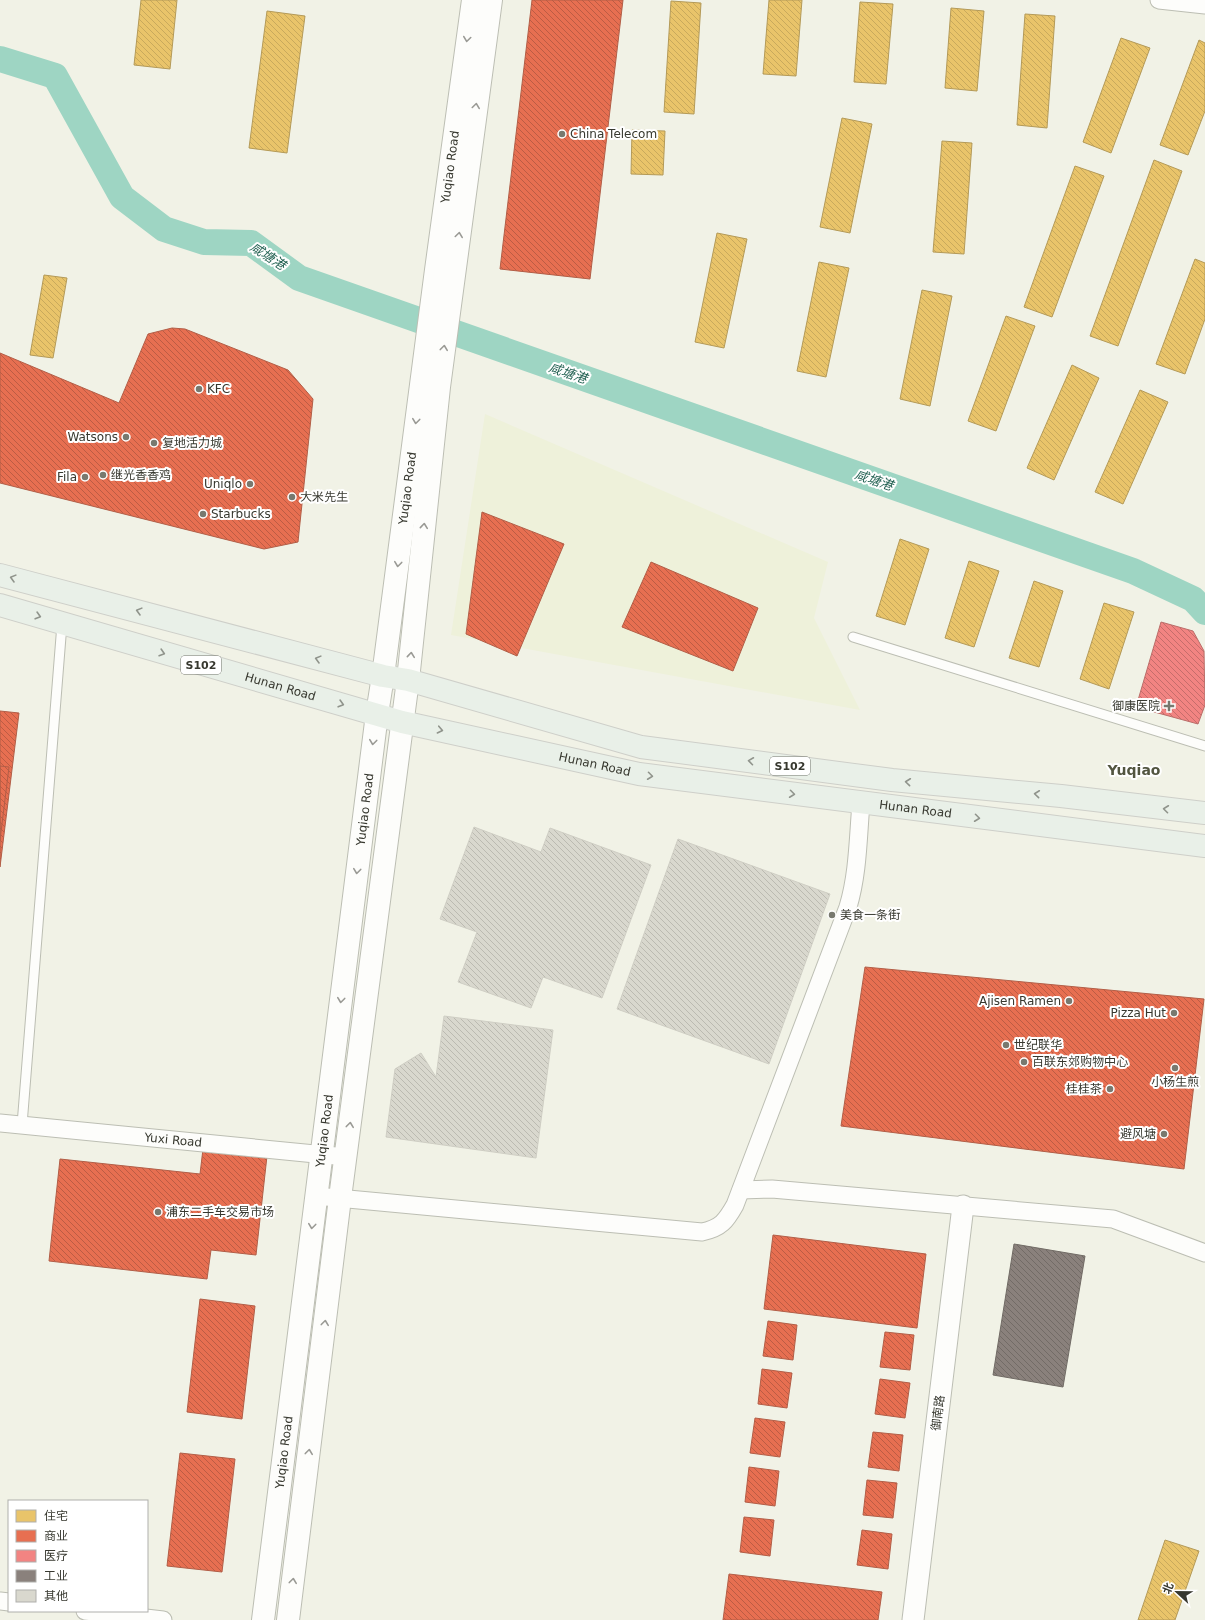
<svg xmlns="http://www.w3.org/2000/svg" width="1205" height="1620" font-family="'DejaVu Sans','Noto Sans SC',sans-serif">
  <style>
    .built { fill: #eef1da }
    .homes { fill: url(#homes-back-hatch); stroke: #b49a58 }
    .shops { fill: url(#shops-back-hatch); stroke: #b25e47 }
    .health { fill: url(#health-back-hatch); stroke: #ba6d69 }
    .industry { fill: url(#industry-back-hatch); stroke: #716b65 }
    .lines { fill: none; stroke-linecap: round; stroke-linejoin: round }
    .river { stroke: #9ed5c3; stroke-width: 26 }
    .building { fill: url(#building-back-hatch); stroke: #cfcec4 }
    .service-casing { stroke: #bcbeb3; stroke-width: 11 }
    .minor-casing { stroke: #bcbeb3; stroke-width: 19 }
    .tertiary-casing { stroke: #bcbeb3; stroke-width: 23 }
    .secondary-casing { stroke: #bcbeb3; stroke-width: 24 }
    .primary-casing { stroke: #cecfc9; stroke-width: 24 }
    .service { stroke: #fdfdfb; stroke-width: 9 }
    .minor { stroke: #fdfdfb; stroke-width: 17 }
    .tertiary { stroke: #fdfdfb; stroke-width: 21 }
    .secondary { stroke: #fdfdfb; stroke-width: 22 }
    .primary { stroke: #e9f0e8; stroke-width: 22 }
    .oneway { stroke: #9a9a95 }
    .oneway2 { stroke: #90948c }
    .poi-dot { fill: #78796f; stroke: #fff; stroke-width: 1.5 }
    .labels { text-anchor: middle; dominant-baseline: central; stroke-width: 4; stroke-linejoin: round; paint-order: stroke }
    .shield { fill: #fff; stroke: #73746d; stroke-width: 1 }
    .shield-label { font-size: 11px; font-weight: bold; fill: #37382f }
    .poi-label { font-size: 12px; fill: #37382f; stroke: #fff; text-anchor: start }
    .street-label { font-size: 12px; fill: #37382f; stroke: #fff }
    .water-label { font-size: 13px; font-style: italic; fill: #256354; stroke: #fff }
    .quarter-label { font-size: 14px; font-weight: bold; fill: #525540; stroke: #fff }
  </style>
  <defs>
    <pattern id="homes-back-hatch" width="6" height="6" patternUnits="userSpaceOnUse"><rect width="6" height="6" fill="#e9c46a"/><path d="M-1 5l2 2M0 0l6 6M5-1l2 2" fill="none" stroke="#c8a95c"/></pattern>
    <pattern id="shops-back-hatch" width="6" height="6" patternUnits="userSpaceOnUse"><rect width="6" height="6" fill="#e76f51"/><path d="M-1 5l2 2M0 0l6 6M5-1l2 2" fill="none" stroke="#bc5c44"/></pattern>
    <pattern id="health-back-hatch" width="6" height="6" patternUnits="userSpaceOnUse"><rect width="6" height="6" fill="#f28482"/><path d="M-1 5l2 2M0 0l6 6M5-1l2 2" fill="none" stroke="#c56d6b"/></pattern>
    <pattern id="industry-back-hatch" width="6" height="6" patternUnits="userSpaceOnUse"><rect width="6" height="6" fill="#8a817c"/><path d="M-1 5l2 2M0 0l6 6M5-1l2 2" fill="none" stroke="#726b66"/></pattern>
    <pattern id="building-back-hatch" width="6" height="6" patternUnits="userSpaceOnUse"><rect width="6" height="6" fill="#d9d8ce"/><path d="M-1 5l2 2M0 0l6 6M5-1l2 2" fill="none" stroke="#bbbab1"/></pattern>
  </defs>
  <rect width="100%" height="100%" fill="#f1f2e6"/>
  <path class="built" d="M485,414L828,562L814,618L860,710L451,635Z"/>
  <path class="homes" d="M141,0H177L170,69L134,65Z
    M769,0H802L796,76L763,74Z
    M671,1L701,3L694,114L664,112Z
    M860,2L893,4L886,84L854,82Z
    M951,8L984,11L977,91L945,88Z
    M267,11L305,16L287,153L249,148Z
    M1025,14L1055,16L1047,128L1017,125Z
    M1121,38L1150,48L1111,153L1083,142Z
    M1199,40L1205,43V111L1188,155L1160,145Z
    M842,118L872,124L850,233L820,227Z
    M632,130L665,131L663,175L631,174Z
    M942,141L972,143L964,254L933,252Z
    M1154,160L1182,171L1118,346L1090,336Z
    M1075,166L1104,176L1052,317L1024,307Z
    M717,233L747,239L724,348L695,342Z
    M1195,259L1205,263V319L1185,374L1156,364Z
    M819,262L849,268L826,377L797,371Z
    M44,275L67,278L53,358L30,355Z
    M922,290L952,296L930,406L900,399Z
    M1006,316L1035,326L996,431L968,421Z
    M1072,365L1099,378L1054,480L1027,468Z
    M1140,390L1168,402L1123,504L1095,492Z
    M900,539L929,549L905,625L876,616Z
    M969,561L999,571L974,647L945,638Z
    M1034,581L1063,591L1039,667L1009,658Z
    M1104,603L1134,612L1109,689L1080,679Z
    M1165,1540L1199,1551L1175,1620H1138Z"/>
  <path class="shops" d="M532,0H623L590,279L500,269Z
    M172,328L185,329L288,370L313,399L298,542L264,549L0,483V353L119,403L148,334Z
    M482,512L564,544L517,656L466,634Z
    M651,562L758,608L733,671L622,627Z
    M0,711L19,713L0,867Z
    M0,766L9,767L0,840Z
    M865,967L1204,999L1184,1169L841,1126Z
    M203,1149L267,1156L256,1255L211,1250L207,1279L49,1261L60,1159L200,1174Z
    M773,1235L926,1254L917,1328L764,1309Z
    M200,1299L255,1306L242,1419L187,1412Z
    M768,1321L797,1325L793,1360L763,1356Z
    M885,1332L914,1335L910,1370L880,1367Z
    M762,1369L792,1373L787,1408L758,1404Z
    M880,1379L910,1383L905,1418L875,1414Z
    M755,1418L785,1422L780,1457L750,1453Z
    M873,1432L903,1435L899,1471L868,1467Z
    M180,1453L235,1459L222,1572L167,1566Z
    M749,1467L779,1471L775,1506L745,1502Z
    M867,1480L897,1483L893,1518L863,1515Z
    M744,1517L774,1520L770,1556L740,1552Z
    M862,1530L892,1534L888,1569L857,1565Z
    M729,1574L882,1592L878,1620H723Z"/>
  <path class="health" d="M1161,622L1193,631L1204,651L1205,705L1198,724L1136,707Z"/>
  <path class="industry" d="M1014,1244L1085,1256L1063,1387L993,1375Z"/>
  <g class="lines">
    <path class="river" d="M0,59L55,76L122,197L164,229L204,242L251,243L299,278L1133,571L1193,599L1205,612"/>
  </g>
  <path class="building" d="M474,827L541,852L550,828L651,865L602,998L543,977L531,1008L458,982L477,932L440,919Z
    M678,839L830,894L769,1064L617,1009Z
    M444,1016L553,1030L536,1158L386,1137L395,1069L421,1053L436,1077Z"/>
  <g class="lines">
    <g class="service-casing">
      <path id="service" d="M853,637L1205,746
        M22,1125L62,624"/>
    </g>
    <g class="minor-casing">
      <g id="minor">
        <path d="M1159,0L1205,5"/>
        <path id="s1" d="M0,1123L346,1157"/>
        <path d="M741,1190L772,1189L1113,1219L1205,1253"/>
        <path d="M316,1196L702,1232C721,1228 726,1221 735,1205L848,907C858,874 858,838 861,803"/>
        <path d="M0,1601L9,1602"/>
        <path d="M85,1611L163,1620"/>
      </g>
    </g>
    <g class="tertiary-casing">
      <path id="tertiary" d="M913,1620L963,1206"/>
    </g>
    <g class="secondary-casing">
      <g id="secondary">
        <path id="s2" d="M263,1620L377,714L383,676L436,270L473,0"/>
        <path d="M288,1620L340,1198L408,680L439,387L491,0"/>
      </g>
    </g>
    <g class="primary-casing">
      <g id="primary">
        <path d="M0,575L383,676L408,680L641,747L892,780L1061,796L1205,813"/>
        <path id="s3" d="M0,605L402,722L639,774L1205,846"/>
      </g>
    </g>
    <use href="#service" class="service"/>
    <use href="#minor" class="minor"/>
    <use href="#tertiary" class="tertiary"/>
    <use href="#secondary" class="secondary"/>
    <use href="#primary" class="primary"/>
  </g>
  <defs><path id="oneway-chevron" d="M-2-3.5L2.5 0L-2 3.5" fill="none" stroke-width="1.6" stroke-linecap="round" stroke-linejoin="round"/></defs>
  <g class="oneway">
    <use href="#oneway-chevron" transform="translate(467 39) rotate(98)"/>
    <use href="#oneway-chevron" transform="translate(476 106) rotate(-82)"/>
    <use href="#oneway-chevron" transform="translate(459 235) rotate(-82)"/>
    <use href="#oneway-chevron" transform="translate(444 348) rotate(-83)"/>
    <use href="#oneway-chevron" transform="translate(416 421) rotate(97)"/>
    <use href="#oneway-chevron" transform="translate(424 526) rotate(-84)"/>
    <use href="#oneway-chevron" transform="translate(398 564) rotate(97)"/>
    <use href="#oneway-chevron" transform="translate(411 655) rotate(-84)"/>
    <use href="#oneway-chevron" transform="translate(373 742) rotate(97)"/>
    <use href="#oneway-chevron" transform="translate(357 871) rotate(97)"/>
    <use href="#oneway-chevron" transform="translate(341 1000) rotate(97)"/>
    <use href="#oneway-chevron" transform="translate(350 1125) rotate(-83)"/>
    <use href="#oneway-chevron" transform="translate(312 1226) rotate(97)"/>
    <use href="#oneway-chevron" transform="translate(325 1323) rotate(-83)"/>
    <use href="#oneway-chevron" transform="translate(309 1452) rotate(-83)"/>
    <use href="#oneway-chevron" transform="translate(293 1581) rotate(-83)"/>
  </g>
  <g class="oneway2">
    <use href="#oneway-chevron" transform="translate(13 578) rotate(-165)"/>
    <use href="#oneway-chevron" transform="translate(139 611) rotate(-165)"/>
    <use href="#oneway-chevron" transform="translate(38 616) rotate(16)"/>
    <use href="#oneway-chevron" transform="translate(162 653) rotate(17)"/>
    <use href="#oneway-chevron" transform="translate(318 659) rotate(-165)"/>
    <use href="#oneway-chevron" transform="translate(341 704) rotate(16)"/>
    <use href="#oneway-chevron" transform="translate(440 730) rotate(12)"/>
    <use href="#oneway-chevron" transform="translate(751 761) rotate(-172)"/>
    <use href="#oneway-chevron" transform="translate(650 776) rotate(7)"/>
    <use href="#oneway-chevron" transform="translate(908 782) rotate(-174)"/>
    <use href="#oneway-chevron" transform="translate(792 794) rotate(7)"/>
    <use href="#oneway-chevron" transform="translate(1037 794) rotate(-174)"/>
    <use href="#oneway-chevron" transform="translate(1166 809) rotate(-173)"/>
    <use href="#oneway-chevron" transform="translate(977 818) rotate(7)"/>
  </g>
  <g class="poi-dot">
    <circle cx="562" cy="134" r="4"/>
    <circle cx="199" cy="389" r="4"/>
    <circle cx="126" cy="437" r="4"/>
    <circle cx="154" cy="443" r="4"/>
    <circle cx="103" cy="475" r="4"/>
    <circle cx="85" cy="477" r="4"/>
    <circle cx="250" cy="484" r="4"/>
    <circle cx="292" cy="497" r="4"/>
    <circle cx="203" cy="514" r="4"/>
    <path d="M1167 700h4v4h4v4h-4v4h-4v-4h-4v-4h4z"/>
    <circle cx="832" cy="915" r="4"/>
    <circle cx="1069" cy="1001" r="4"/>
    <circle cx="1174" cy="1013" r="4"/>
    <circle cx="1006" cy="1045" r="4"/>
    <circle cx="1024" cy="1062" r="4"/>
    <circle cx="1175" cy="1068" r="4"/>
    <circle cx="1110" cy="1089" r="4"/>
    <circle cx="1164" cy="1134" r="4"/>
    <circle cx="158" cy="1212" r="4"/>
  </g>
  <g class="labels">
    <g class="shield">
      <rect x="181" y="656" width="40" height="18" rx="3"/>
      <rect x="770" y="757" width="40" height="18" rx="3"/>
    </g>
    <g class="shield-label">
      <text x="201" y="665">S102</text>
      <text x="790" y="766">S102</text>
    </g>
    <g class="poi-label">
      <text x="570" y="134">China Telecom</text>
      <text x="207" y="389">KFC</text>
      <text x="118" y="437" text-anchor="end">Watsons</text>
      <text x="162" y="443">复地活力城</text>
      <text x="111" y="475">继光香香鸡</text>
      <text x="77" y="477" text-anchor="end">Fila</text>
      <text x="242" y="484" text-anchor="end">Uniqlo</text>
      <text x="300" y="497">大米先生</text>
      <text x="211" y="514">Starbucks</text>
      <text x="1160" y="706" text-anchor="end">御康医院</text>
      <text x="840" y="915">美食一条街</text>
      <text x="1061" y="1001" text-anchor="end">Ajisen Ramen</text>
      <text x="1166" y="1013" text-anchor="end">Pizza Hut</text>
      <text x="1014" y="1045">世纪联华</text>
      <text x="1032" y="1062">百联东郊购物中心</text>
      <text x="1175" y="1082" text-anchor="middle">小杨生煎</text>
      <text x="1102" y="1089" text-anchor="end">桂桂茶</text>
      <text x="1156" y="1134" text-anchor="end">避风塘</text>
      <text x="166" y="1212">浦东二手车交易市场</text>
    </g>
    <g class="street-label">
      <text stroke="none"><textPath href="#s2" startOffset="1465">Yuqiao Road</textPath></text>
      <text stroke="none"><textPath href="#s2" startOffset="1141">Yuqiao Road</textPath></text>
      <text stroke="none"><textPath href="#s3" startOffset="292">Hunan Road</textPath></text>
      <text stroke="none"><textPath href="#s3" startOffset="616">Hunan Road</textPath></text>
      <text stroke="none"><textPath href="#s2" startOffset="817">Yuqiao Road</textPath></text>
      <text stroke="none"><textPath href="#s3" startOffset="940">Hunan Road</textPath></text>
      <text stroke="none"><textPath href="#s2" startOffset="493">Yuqiao Road</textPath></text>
      <text stroke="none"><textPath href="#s1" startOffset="174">Yuxi Road</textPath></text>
      <text transform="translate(938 1413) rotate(-83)">御南路</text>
      <text stroke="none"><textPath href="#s2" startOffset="169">Yuqiao Road</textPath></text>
    </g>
    <g class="water-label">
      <text transform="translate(268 256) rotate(33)">咸塘港</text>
      <text transform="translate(568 373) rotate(19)">咸塘港</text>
      <text transform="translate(874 480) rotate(19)">咸塘港</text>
    </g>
    <g class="quarter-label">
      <text x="1134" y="770">Yuqiao</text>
    </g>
  </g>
  <rect x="8" y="1500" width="140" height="112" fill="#ffffff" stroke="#afafac"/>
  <rect x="16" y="1510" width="20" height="12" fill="#e9c46a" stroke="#afafac"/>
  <text x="44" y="1520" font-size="12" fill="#37382f">住宅</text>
  <rect x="16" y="1530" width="20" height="12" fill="#e76f51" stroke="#afafac"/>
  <text x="44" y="1540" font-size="12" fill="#37382f">商业</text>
  <rect x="16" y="1550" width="20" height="12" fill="#f28482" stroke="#afafac"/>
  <text x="44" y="1560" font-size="12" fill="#37382f">医疗</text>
  <rect x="16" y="1570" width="20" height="12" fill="#8a817c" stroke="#afafac"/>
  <text x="44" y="1580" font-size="12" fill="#37382f">工业</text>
  <rect x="16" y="1590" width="20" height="12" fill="#d9d8ce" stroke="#afafac"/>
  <text x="44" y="1600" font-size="12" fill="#37382f">其他</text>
  <g transform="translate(1177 1592) rotate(292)" stroke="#ffffff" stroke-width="3" paint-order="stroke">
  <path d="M0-3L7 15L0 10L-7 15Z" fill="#37382f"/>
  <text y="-6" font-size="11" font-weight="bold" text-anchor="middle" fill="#37382f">北</text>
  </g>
</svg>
